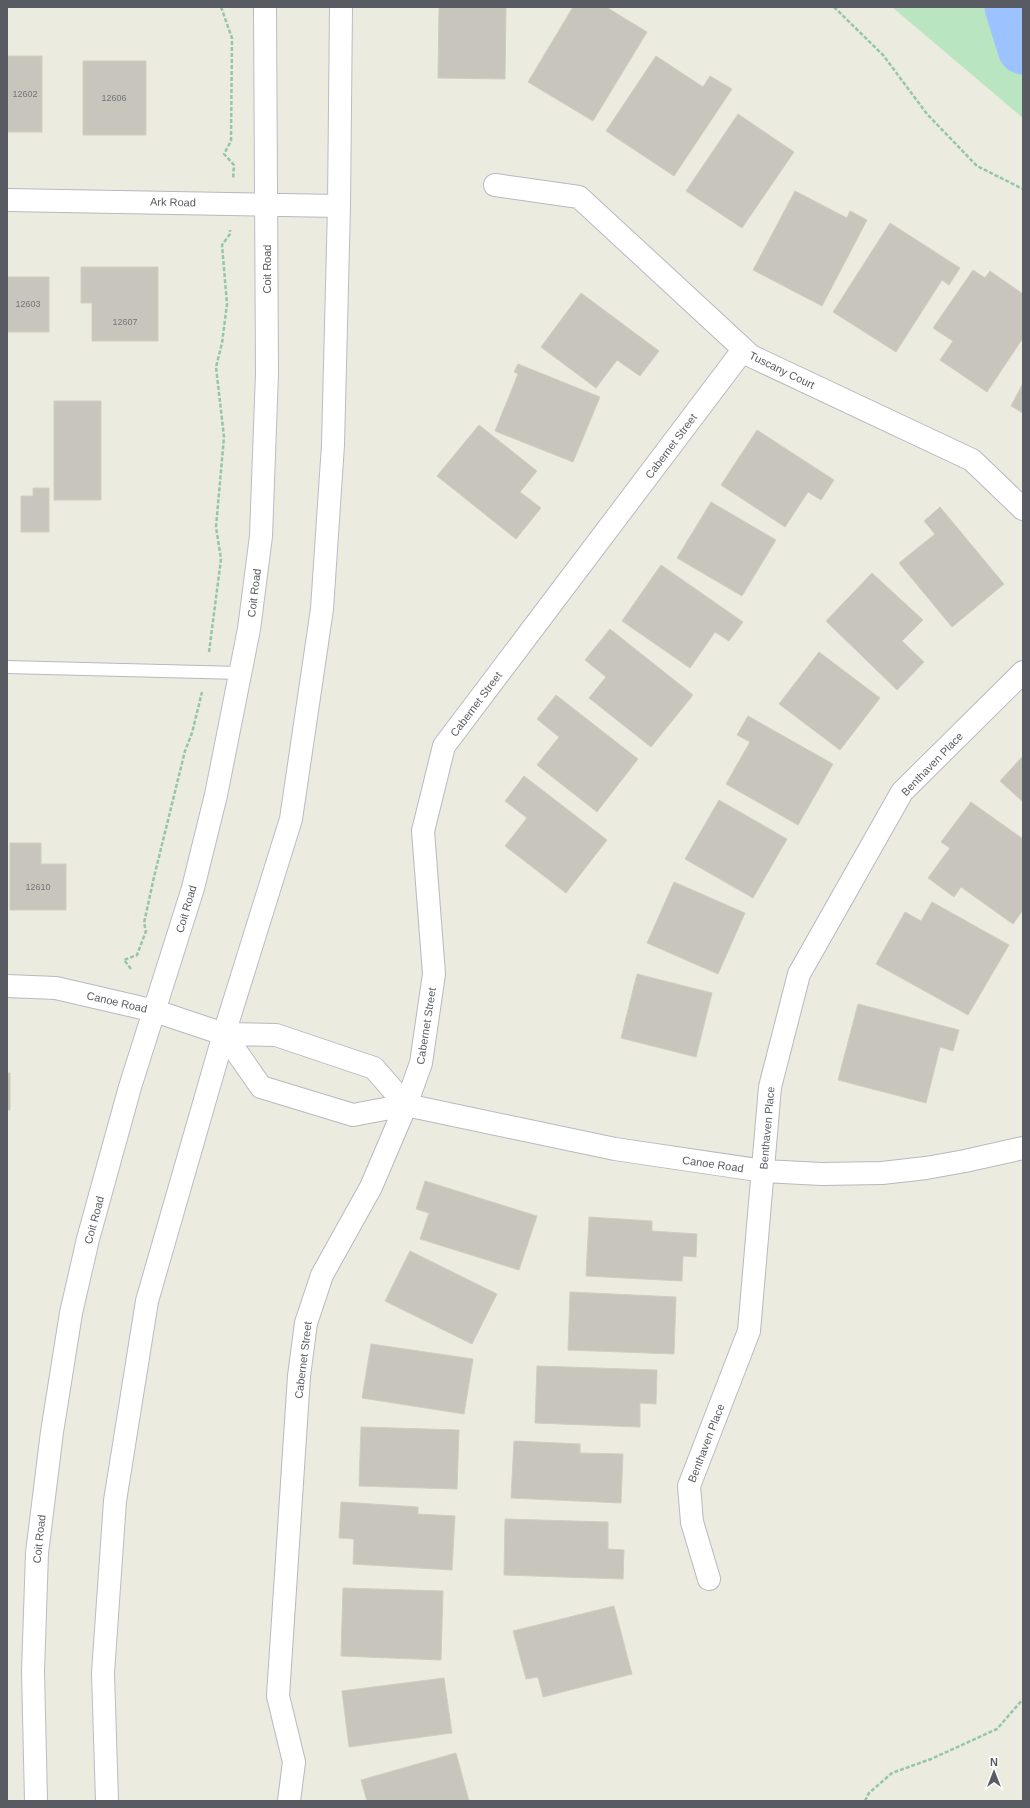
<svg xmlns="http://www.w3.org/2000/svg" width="1030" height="1808" font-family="Arial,sans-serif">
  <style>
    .green { fill: #bae5c1 }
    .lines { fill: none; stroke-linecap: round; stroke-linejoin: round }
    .river { stroke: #9cc3ff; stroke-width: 51 }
    .building { fill: #c7c5bc; stroke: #d1cebe }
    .service-casing { stroke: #b7b9bf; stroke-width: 14 }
    .minor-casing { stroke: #b7b9bf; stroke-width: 24 }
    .tertiary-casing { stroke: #b7b9bf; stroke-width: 24 }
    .secondary-casing { stroke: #babcc4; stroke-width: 24 }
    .path { stroke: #93c6aa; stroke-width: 2.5; stroke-dasharray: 4 2; stroke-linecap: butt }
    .service { stroke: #fff; stroke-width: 12 }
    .minor { stroke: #fff; stroke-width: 22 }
    .tertiary { stroke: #fff; stroke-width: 22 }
    .secondary { stroke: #fff; stroke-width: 22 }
    .labels { text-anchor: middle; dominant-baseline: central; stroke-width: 3; stroke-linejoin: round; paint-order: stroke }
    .number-label { font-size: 9px; fill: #747678 }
    .street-label { font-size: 11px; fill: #585b61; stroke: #fff }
  </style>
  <rect width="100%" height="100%" fill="#ecebdf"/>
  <path class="green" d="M892,7H1023V118Z"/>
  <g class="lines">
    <path class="river" d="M1010,7L1023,49"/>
  </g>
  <path class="building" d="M439,7H506L505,79L438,78Z
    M573,7H606L647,32L593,121L528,82Z
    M7,56H42V132H7Z
    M656,56L703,87L710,76L732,89L674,176L606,131Z
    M83,61H146V135H83Z
    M738,114L794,152L742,228L686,191Z
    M795,191L847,218L850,211L867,220L822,306L753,270Z
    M890,223L960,268L949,285L942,280L896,352L833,312Z
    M81,267H158V341H92V303H81Z
    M973,270L985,278L990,271L1023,294V338L987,392L940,360L953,341L933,328Z
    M7,277H49V332H7Z
    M581,293L659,351L640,376L617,360L596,388L541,347Z
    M518,364L600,397L573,462L495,431L518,374L514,372Z
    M1023,383V413L1011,406Z
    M54,401H101V500H54Z
    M479,425L537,471L520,492L541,508L516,539L437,476Z
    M757,430L834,480L821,500L808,492L785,527L721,485Z
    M33,488H49V532H21V496H33Z
    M711,502L776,540L742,596L677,558Z
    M940,507L1004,584L952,627L899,563L935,534L924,521Z
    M661,565L743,622L729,641L715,632L690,668L622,621Z
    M872,573L923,620L902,641L924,662L897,690L826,621Z
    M610,629L693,695L651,747L589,698L606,677L585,660Z
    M819,652L880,698L840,750L779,704Z
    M556,695L638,759L597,812L537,765L559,737L537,719Z
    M748,716L833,764L798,825L726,784L750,742L737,735Z
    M1023,756V802L1000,781Z
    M524,776L607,840L566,893L505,846L527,818L505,801Z
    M719,800L787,839L753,898L685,859Z
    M971,802L1023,839V910L1013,924L961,887L954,897L928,878L950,848L941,842Z
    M10,843H41V864H66V910H10Z
    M674,882L745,913L718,974L647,943Z
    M932,902L1009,945L968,1015L876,964L905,912L921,921Z
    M637,974L712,993L696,1057L621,1038Z
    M858,1004L959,1030L953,1051L940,1047L926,1103L838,1080Z
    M7,1073H10V1110H7Z
    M425,1181L537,1216L519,1270L420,1239L429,1213L416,1209Z
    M589,1217L652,1221V1231L697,1234L696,1257L683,1256L682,1281L586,1276Z
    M410,1251L497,1294L472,1344L385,1301Z
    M570,1292L676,1297L674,1354L568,1350Z
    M371,1344L473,1359L464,1414L362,1398Z
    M537,1366L657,1370L656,1404L640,1403V1427L535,1423Z
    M361,1427L459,1430L457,1489L359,1486Z
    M514,1441L580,1444V1453L623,1454L621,1503L511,1498Z
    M341,1502L418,1507V1514L455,1516L452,1570L353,1564L354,1539L339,1538Z
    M505,1519L608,1522V1549L624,1550L623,1579L504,1575Z
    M343,1588L443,1591L441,1660L341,1656Z
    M614,1606L632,1674L543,1697L538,1677L526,1679L513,1631Z
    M444,1678L452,1733L349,1747L342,1691Z
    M456,1753L469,1801H367L361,1780Z"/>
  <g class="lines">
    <g class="service-casing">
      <path id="service" d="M7,667L240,673"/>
    </g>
    <g class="minor-casing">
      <path id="minor" d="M495,185L579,197L751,356L972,460L1023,509
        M7,200L339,206
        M224,1034L261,1087L353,1115L406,1105L615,1149L764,1171L821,1174L882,1173L926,1168L965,1161L1023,1148
        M224,1034L276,1035L374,1068L406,1105
        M709,1579L692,1522L689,1486L749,1331L770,1087L799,974L902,792L1023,672
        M289,1801L294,1762L278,1696L299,1376L306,1323L322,1275L371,1187L406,1105L421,1063L434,974L423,831L444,746L743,350"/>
    </g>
    <g class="tertiary-casing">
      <path id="tertiary" d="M7,986L56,988L155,1011L224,1034"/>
    </g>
    <g class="secondary-casing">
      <path id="secondary" d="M36,1801L33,1671L37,1553L52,1432L71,1313L88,1239L130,1087L193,888L216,795L249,629L261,536L267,373L265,7
        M107,1801L103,1673L115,1501L147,1301L224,1034L291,819L322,609L333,445L339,206L341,7"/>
    </g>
    <path class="path" d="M221,7L232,38L231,141L224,154L234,165L233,179
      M834,7L883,55L927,114L977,166L1023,189
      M209,652L221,559L216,527L224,437L216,367L222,343L227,304L222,245L230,234V230
      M131,969L124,960L137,955L146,931L144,923L154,877L185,751L192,733L202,692
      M865,1801L869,1793L892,1773L931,1759L997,1729L1023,1699"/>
    <use href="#service" class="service"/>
    <use href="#minor" class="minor"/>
    <use href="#tertiary" class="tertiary"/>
    <use href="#secondary" class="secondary"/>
  </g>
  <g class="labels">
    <g class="number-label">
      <text x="25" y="94">12602</text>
      <text x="114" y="98">12606</text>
      <text x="28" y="304">12603</text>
      <text x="125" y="322">12607</text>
      <text x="38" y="887">12610</text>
    </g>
    <g class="street-label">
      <text transform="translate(173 202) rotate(1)">Ark Road</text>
      <text transform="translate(267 269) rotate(-90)">Coit Road</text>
      <text transform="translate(782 370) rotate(26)">Tuscany Court</text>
      <text transform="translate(671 446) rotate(-53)">Cabernet Street</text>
      <text transform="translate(254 593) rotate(-83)">Coit Road</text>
      <text transform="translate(476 704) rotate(-53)">Cabernet Street</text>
      <text transform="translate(932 764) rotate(-46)">Benthaven Place</text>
      <text transform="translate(186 909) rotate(-74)">Coit Road</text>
      <text transform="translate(117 1002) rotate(13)">Canoe Road</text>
      <text transform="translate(426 1026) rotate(-81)">Cabernet Street</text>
      <text transform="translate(767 1128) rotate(-85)">Benthaven Place</text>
      <text transform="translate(713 1164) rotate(8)">Canoe Road</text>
      <text transform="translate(94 1220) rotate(-75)">Coit Road</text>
      <text transform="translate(303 1360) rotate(-83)">Cabernet Street</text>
      <text transform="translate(706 1443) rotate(-69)">Benthaven Place</text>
      <text transform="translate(39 1539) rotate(-84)">Coit Road</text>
    </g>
  </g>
  <rect width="1030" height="1808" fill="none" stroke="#585b61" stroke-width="16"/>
  <g transform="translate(994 1772)" stroke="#ffffff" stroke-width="3" paint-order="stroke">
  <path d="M0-3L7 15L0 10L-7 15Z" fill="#585b61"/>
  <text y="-6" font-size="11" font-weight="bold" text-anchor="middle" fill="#585b61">N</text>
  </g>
</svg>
